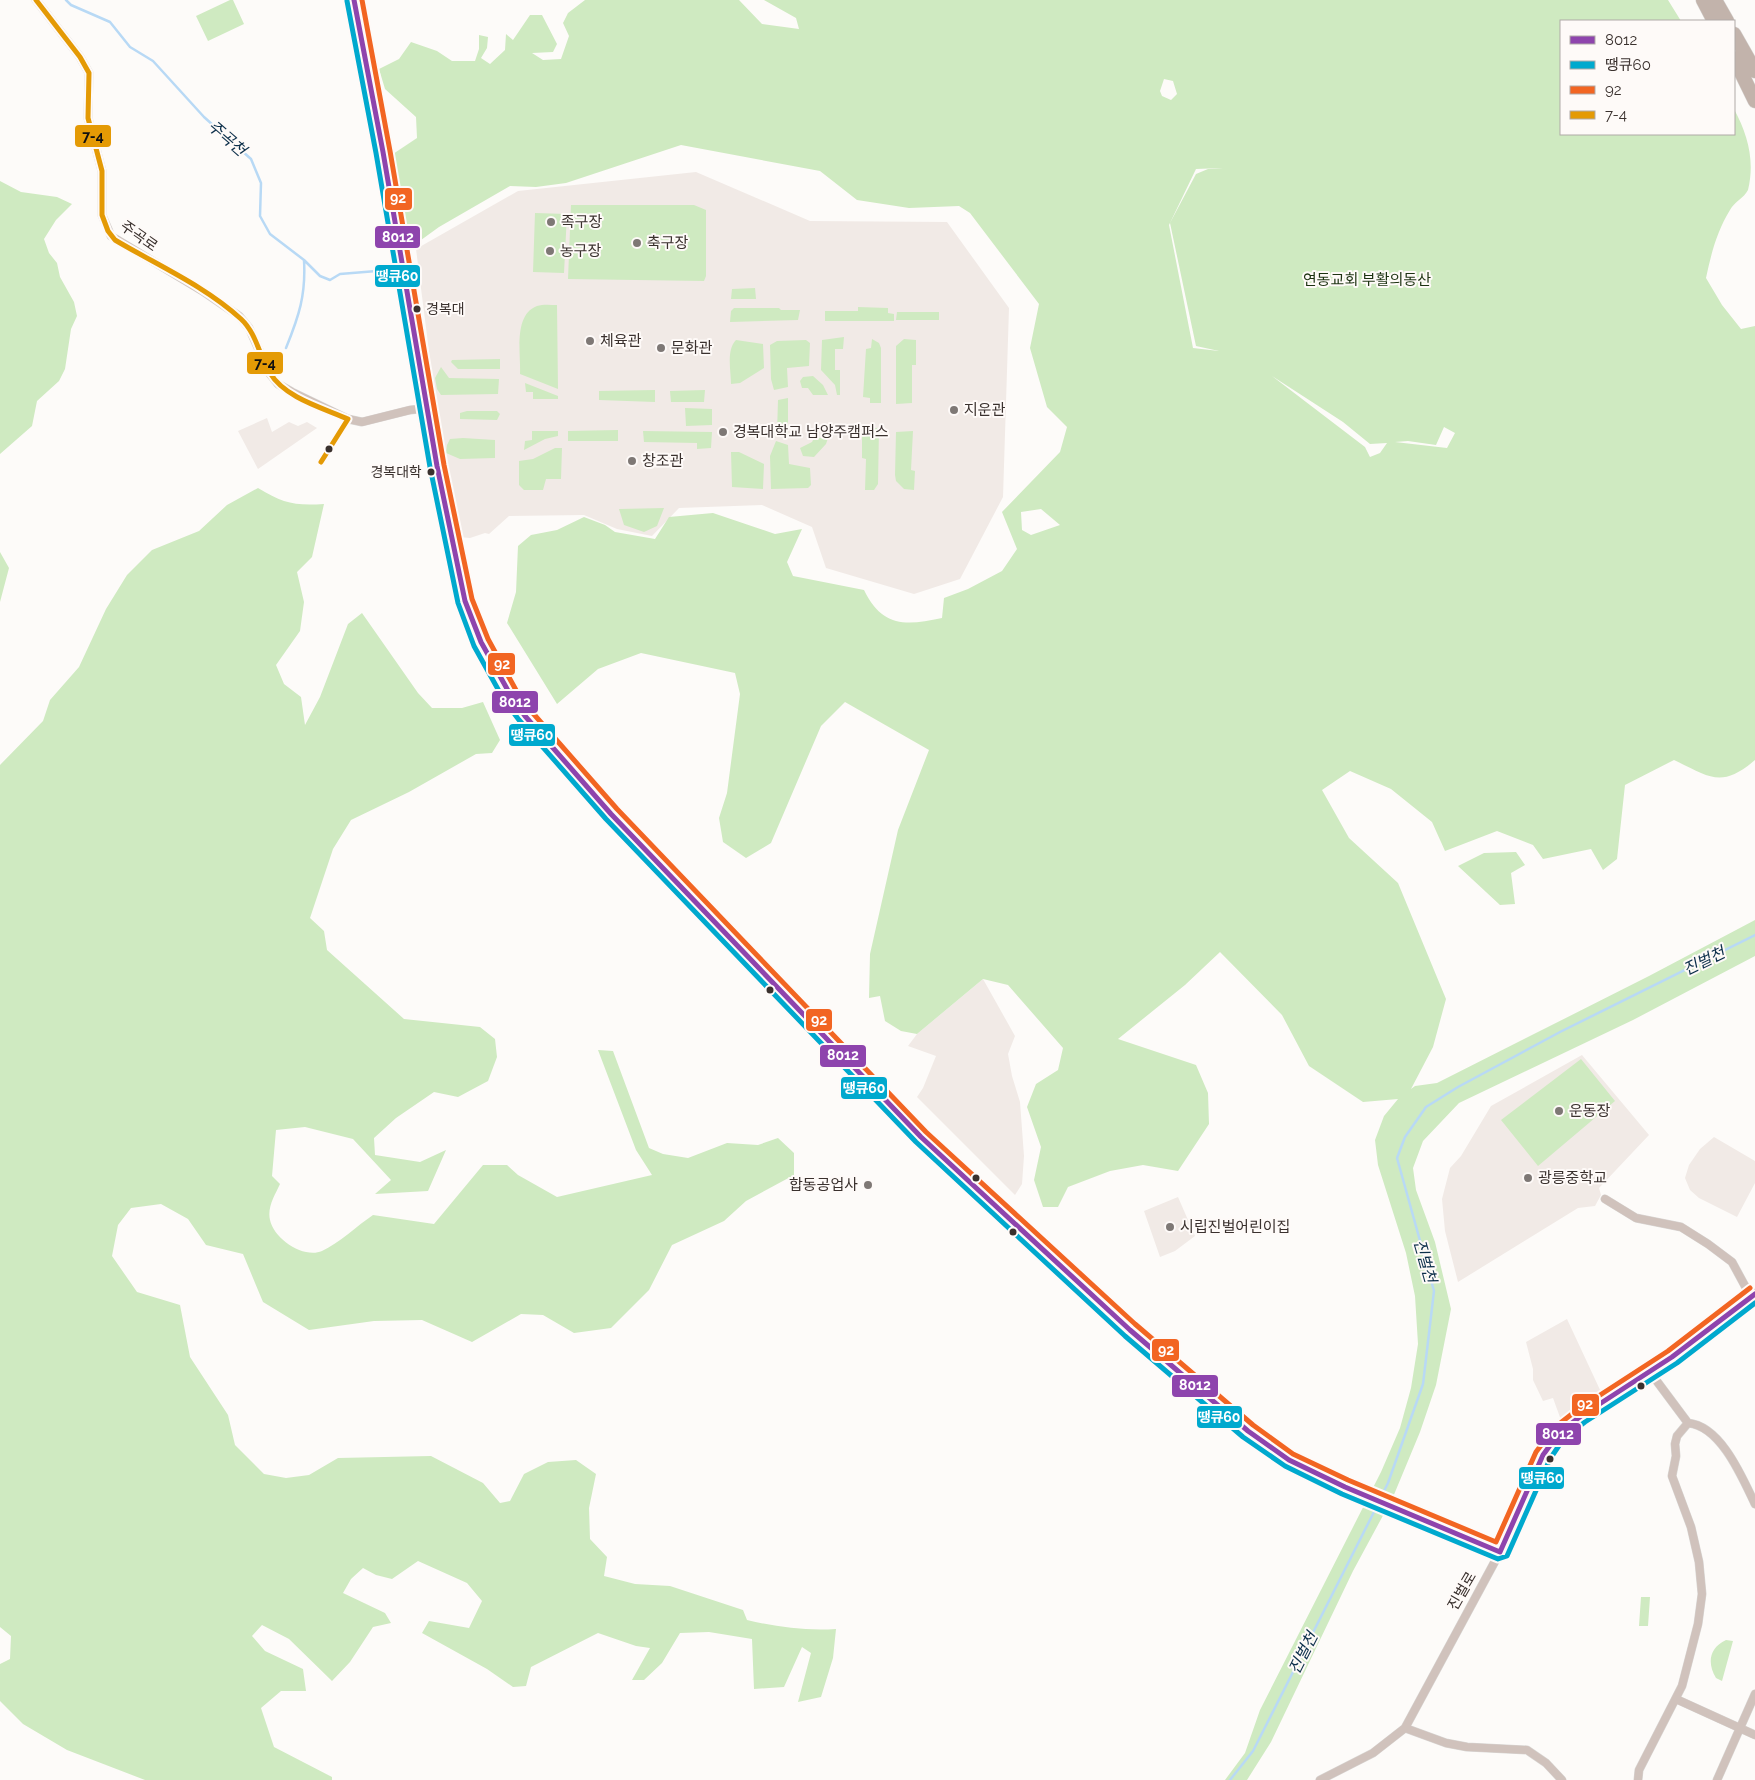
<svg xmlns="http://www.w3.org/2000/svg" width="1755" height="1780" font-family="Raleway,'Noto Sans KR',sans-serif">
  <style>
    .built { fill: #f1eae6 }
    .green { fill: #cfeac1; fill-rule: evenodd }
    .lines { fill: none; stroke-linecap: round; stroke-linejoin: round }
    .stream { stroke: #b8d9f5; stroke-width: 2.5 }
    .street-casing { stroke: #d9d7d5; stroke-width: 9 }
    .secondary-casing { stroke: #d9d7d5; stroke-width: 11 }
    .highway-casing { stroke: #d9d7d5; stroke-width: 15 }
    .street { stroke: #d0c2bc; stroke-width: 8 }
    .secondary { stroke: #c7b7af; stroke-width: 10 }
    .highway { stroke: #c2b3ab; stroke-width: 14 }
    .bus-1-casing { stroke: #fefaf8; stroke-width: 9 }
    .bus-2-casing { stroke: #fefaf8; stroke-width: 9 }
    .bus-3-casing { stroke: #fefaf8; stroke-width: 9 }
    .bus-4-casing { stroke: #fefaf8; stroke-width: 9 }
    .bus-1 { stroke: #8e44ad; stroke-width: 5 }
    .bus-2 { stroke: #00a9ce; stroke-width: 5 }
    .bus-3 { stroke: #f26522; stroke-width: 5 }
    .bus-4 { stroke: #e49a05; stroke-width: 5 }
    .poi-dot { fill: #7e7875; stroke: #fefaf8; stroke-width: 2 }
    .bus-dot { fill: #3a312e; stroke: #fefaf8; stroke-width: 2 }
    .labels { text-anchor: middle; dominant-baseline: central; stroke-width: 4; stroke-linejoin: round; paint-order: stroke }
    .bus-label { font-size: 14px; fill: #3a312e; stroke: #fefaf8; text-anchor: start }
    .poi-label { font-size: 15px; fill: #3a312e; stroke: #fefaf8; text-anchor: start }
    .street-label { font-size: 15px; fill: #3a312e; stroke: #fefaf8 }
    .park-label { font-size: 15px; fill: #1d3312; stroke: #fefaf8 }
    .water-label { font-size: 16px; font-style: italic; fill: #0c2f4a; stroke: #fefaf8 }
    .line-badge { stroke: #fefaf8; stroke-width: 2 }
    .badge-label { font-size: 14px; text-anchor: middle; font-weight: bold; fill: #fff }
    .pale-badge-label { font-size: 14px; text-anchor: middle; font-weight: bold; fill: #111 }
  </style>
  <rect width="100%" height="100%" fill="#fdfbf9"/>
  <path class="built" d="M696,172L810,221L947,222L1009,308L1003,497L960,579L914,594L826,568L812,527L762,505L679,508L652,536L617,529L584,515L509,516L489,534L485,533L470,538L459,537L431,367L416,249L518,191Z
    M267,418L272,432L289,422L298,426L307,422L317,428L258,469L238,431Z
    M983,979L1015,1036L1008,1054L1012,1076L1020,1102L1024,1156L1022,1184L1015,1195L917,1097L923,1088L936,1056L908,1046L917,1034Z
    M1582,1055L1649,1135L1599,1188L1601,1195L1595,1206L1578,1208L1458,1282L1445,1231L1442,1199L1450,1168L1461,1156L1491,1106Z
    M1714,1137L1755,1161V1183L1737,1217L1699,1198L1690,1190L1685,1178L1689,1165L1700,1149Z
    M1178,1197L1195,1236L1175,1251L1160,1257L1144,1211Z
    M1567,1319L1601,1392L1596,1398L1561,1420L1553,1398L1543,1401L1533,1380V1369L1526,1342Z"/>
  <path class="green" d="M230,0H233L244,24L208,41L196,16Z
    M585,0H739L762,24L799,29L796,18L764,0H1668L1681,21H1561V134H1734V109C1748,135 1755,161 1748,190C1744,198 1734,202 1730,210C1717,231 1711,254 1706,278L1722,305L1741,329L1755,326V760C1721,789 1710,777 1674,760L1625,785L1617,859L1603,870L1591,849L1543,859L1533,845L1497,831L1445,851L1432,822L1391,789L1350,771L1322,790L1349,838L1398,883L1446,999L1433,1047L1411,1089L1415,1086L1437,1083L1649,976L1755,920V956L1633,1020L1459,1103L1423,1141L1413,1168L1416,1190L1435,1242L1451,1309L1436,1385L1420,1432L1393,1497L1353,1571L1271,1742L1247,1780H1225L1245,1753L1260,1710L1381,1472L1400,1428L1411,1388L1418,1344L1415,1296L1406,1253L1378,1165L1375,1140L1384,1116L1398,1099L1363,1102L1309,1066L1282,1015L1220,952L1185,985L1118,1039L1196,1065L1208,1093L1209,1124L1178,1171L1143,1165L1110,1171L1068,1187L1058,1207H1043L1034,1180L1041,1147L1027,1107L1036,1084L1058,1070L1063,1048L1008,985L983,979L917,1034L901,1031L885,1021L880,996L869,998L870,954L898,830L929,750L845,702L821,726L771,843L746,858L723,842L719,818L727,793L740,694L735,673L641,653L598,669L557,704L507,623L516,592L518,546L531,535L557,530L584,517L605,525L615,532L655,539L669,517L713,513L775,534L802,529L787,562L793,576L864,590C882,627 905,626 942,618L944,598L968,589L1002,571L1017,549L1002,512L1060,452L1067,427L1047,407L1030,348L1039,304L970,213L959,206L909,208L857,200L820,171L681,145L566,183L536,187L510,186L439,227L410,248L390,156L417,138L416,117L385,89L379,69L399,59L411,42L437,51L452,61H475L479,49V35L488,37L487,48L481,58L490,64L505,50L506,34L513,40L530,15H542L557,44L553,52L532,53L543,60L561,59L569,36L563,23L568,13ZM1164,79L1173,81L1177,94L1171,100L1162,96L1160,91ZM1223,168L1208,169L1196,174L1170,223L1196,346L1219,351L1193,348L1169,225L1196,169ZM1272,376L1343,422L1370,444L1387,443L1380,453L1370,457L1365,447ZM1444,427L1455,433L1447,448L1395,442L1408,441L1436,445ZM1041,509L1060,525L1031,535L1022,530L1021,512Z
    M0,181L21,192L57,197L72,204L56,220L44,239L49,253L57,263L60,277L74,302L77,316L71,329L65,369L59,381L37,401L32,426L0,454Z
    M571,205H694L706,210V276L704,281L568,279Z
    M535,213L567,214L564,273L533,272Z
    M755,288L756,299H731L732,289Z
    M557,305L558,389L520,374C521,354 513,315 537,306C543,304 551,305 557,305Z
    M858,307L888,308V313L894,314V321H825V311H858Z
    M734,308H779L781,310H800L798,320L730,322L731,311Z
    M897,312H939V320H896Z
    M844,337L843,349H835V370H840V395H837L835,385L821,370L822,340Z
    M872,339L879,343L881,348V403H870V398L863,397L866,349L871,348Z
    M904,339L916,340V365H912V403L896,404V346Z
    M736,340L763,344L764,368L740,383L731,384C731,371 726,350 736,340Z
    M806,340L810,343L809,366L787,368L788,387L774,390L771,379L770,345L777,341Z
    M500,359V369H458L451,362L452,360Z
    M441,367L449,378L499,379L498,394L441,395L437,389L435,378Z
    M813,376L823,385L828,395H813L808,388H802L800,381L803,377Z
    M525,383L558,396V399H533V392H526Z
    M655,390V402L599,400V391Z
    M705,390L704,402H671L670,391Z
    M788,398V436L777,433L778,400Z
    M685,408L712,409V425L686,426Z
    M467,411H497L500,414L497,420L460,419V413Z
    M870,428H879L878,484L874,490H865L866,459L862,458V433H870Z
    M618,430V441H568V431Z
    M532,431H558V436L545,439L524,450L525,441L532,440Z
    M643,431L712,432L711,448L697,449V443L644,442Z
    M913,431L911,470L915,471L914,490L904,489L896,481L895,475L896,432Z
    M463,438L495,440V458L460,459L446,453L447,445L450,439Z
    M814,438H828L826,444L814,457L803,456L800,448L812,442Z
    M776,441L788,445L789,464L810,468L811,485L808,488L771,489L770,456Z
    M555,448H562L561,479H546L543,490H524L519,485V461L533,459Z
    M731,452H739L764,464L763,489L732,487Z
    M258,488C283,503 294,506 324,504L312,557L297,572L304,602L300,631L276,665L284,684L301,697L305,725L320,697L348,624L362,613L418,693L432,708H462L483,702L500,740L492,753L476,754L409,792L351,820L333,849L310,918L324,931L327,950L404,1019L480,1027L495,1039L497,1057L488,1081L458,1097L434,1092L396,1118L374,1138L375,1155L420,1162L446,1150L428,1191L375,1194L391,1180L353,1139L305,1127L276,1130L272,1176L280,1184C275,1195 267,1207 270,1220C274,1239 304,1259 322,1251C338,1244 358,1225 373,1215L434,1224L483,1165H507L518,1175L557,1197L652,1175L636,1150L598,1050L613,1051L649,1148L663,1154L688,1158L727,1143L758,1145L778,1138L794,1153V1175L746,1201L724,1221L672,1245L649,1290L611,1328L574,1333L543,1315L521,1314L472,1342L422,1320L374,1321L309,1330L263,1302L243,1254L206,1245L188,1219L161,1204L131,1208L118,1225L112,1256L137,1292L180,1305L190,1357L228,1415L235,1445L264,1474L286,1478L309,1475L338,1458L431,1456L483,1483L500,1503L510,1501L524,1474L548,1462L576,1460L596,1474L589,1508L590,1539L607,1557L604,1576L635,1584L670,1586L743,1610L747,1620C776,1627 806,1631 836,1629L833,1658L821,1697L798,1702L811,1653L802,1647L784,1687L754,1689L752,1639L709,1632L680,1633L662,1663L644,1680H632L650,1648L636,1646L598,1633L531,1667L526,1686L513,1687L487,1669L422,1633L429,1621L469,1628L482,1601L467,1583L418,1561L392,1579L376,1575L363,1568L351,1579L343,1593L385,1613L391,1623L373,1627L350,1662L332,1681L289,1639L262,1625L252,1636L265,1651L303,1669L306,1691H281L261,1708L274,1747L332,1777V1780H145L67,1750L23,1724L0,1701V1664L10,1659L11,1636L0,1627V765L43,721L50,700L79,667L106,609L127,575L152,550L199,531L227,505Z
    M664,508L657,526L644,532L624,525L619,509Z
    M0,552L9,568L0,602Z
    M1516,852L1525,865L1511,873L1515,904L1500,905L1458,866L1484,853Z
    M1581,1059L1615,1101L1538,1166L1501,1120Z
    M1641,1597H1650L1648,1626H1639Z
    M1726,1640L1733,1641L1722,1681L1716,1678C1707,1663 1709,1648 1726,1640Z"/>
  <g class="lines">
    <path class="stream" d="M66,0L71,5L110,22L130,47L153,61L204,117L251,159L261,183L260,216L270,234L304,260C306,295 299,316 286,348
      M304,260L320,276L330,280L340,274L389,270
      M1380,1499L1388,1483L1423,1384L1434,1291L1397,1158L1405,1137L1426,1107L1458,1087L1560,1032L1755,935
      M1230,1780L1253,1751L1378,1504"/>
    <g class="street-casing">
      <path id="street" d="M36,0L80,57L89,73L88,118L102,171V215L111,236L204,292L239,316L249,328L270,374L278,384L292,392L348,419L362,422L410,410L429,408
        M1605,1199L1636,1218L1681,1227L1708,1244L1732,1262L1751,1297
        M1650,1372L1688,1423
        M1688,1423C1721,1426 1742,1477 1755,1504
        M1676,1699L1755,1735
        M1405,1728L1446,1743L1467,1747L1527,1750L1546,1763L1562,1780
        M1320,1780L1373,1753L1405,1728L1500,1552
        M1638,1780L1639,1770L1682,1686L1698,1624L1702,1594L1699,1562L1691,1527L1672,1476L1676,1456L1675,1444L1677,1436L1688,1423
        M1717,1780L1755,1694"/>
    </g>
    <g class="secondary-casing">
      <path id="secondary" d="M354,0L383,152L437,466L465,601L481,642L511,696L525,716L611,814L921,1137L1130,1330L1248,1431L1289,1460L1345,1487L1500,1552L1543,1455L1559,1433L1581,1416L1672,1357L1755,1294"/>
    </g>
    <g class="highway-casing">
      <path id="highway" d="M1703,0L1714,21
        M1715,0L1727,21
        M1734,34L1755,71
        M1734,58L1755,101"/>
    </g>
    <use href="#street" class="street"/>
    <use href="#secondary" class="secondary"/>
    <use href="#highway" class="highway"/>
    <g class="bus-1-casing">
      <path id="bus-1" d="M354,0L383,152L437,466L465,601L481,642L511,696L525,716L611,814L921,1137L1130,1330L1248,1431L1289,1460L1345,1487L1500,1552L1543,1455L1559,1433L1581,1416L1672,1357L1755,1294"/>
    </g>
    <g class="bus-2-casing">
      <path id="bus-2" d="M347,1L376,153L430,467L458,603L474,646L504,700L519,720L606,819L916,1142L1125,1336L1243,1437L1285,1466L1342,1494L1498,1559L1507,1556L1550,1459L1564,1438L1585,1422L1677,1363L1755,1303"/>
    </g>
    <g class="bus-3-casing">
      <path id="bus-3" d="M362,0L390,151L444,465L472,599L488,639L517,692L531,711L617,809L926,1132L1135,1324L1253,1425L1293,1454L1348,1480L1496,1542L1536,1452L1554,1428L1577,1410L1668,1351L1750,1288"/>
    </g>
    <g class="bus-4-casing">
      <path id="bus-4" d="M36,0L80,57L89,73L88,118L102,171V215L108,231L115,240C157,265 205,286 241,319C257,334 259,356 270,373C285,398 323,408 348,419L321,462"/>
    </g>
    <use href="#bus-1" class="bus-1"/>
    <use href="#bus-2" class="bus-2"/>
    <use href="#bus-3" class="bus-3"/>
    <use href="#bus-4" class="bus-4"/>
  </g>
  <g class="poi-dot">
    <circle cx="551" cy="222" r="5"/>
    <circle cx="637" cy="243" r="5"/>
    <circle cx="550" cy="251" r="5"/>
    <circle cx="590" cy="341" r="5"/>
    <circle cx="661" cy="348" r="5"/>
    <circle cx="954" cy="410" r="5"/>
    <circle cx="723" cy="432" r="5"/>
    <circle cx="632" cy="461" r="5"/>
    <circle cx="1559" cy="1111" r="5"/>
    <circle cx="1528" cy="1178" r="5"/>
    <circle cx="868" cy="1185" r="5"/>
    <circle cx="1170" cy="1227" r="5"/>
  </g>
  <g class="bus-dot">
    <circle cx="417" cy="309" r="4.5"/>
    <circle cx="329" cy="449" r="4.5"/>
    <circle cx="431" cy="472" r="4.5"/>
    <circle cx="770" cy="990" r="4.5"/>
    <circle cx="976" cy="1178" r="4.5"/>
    <circle cx="1013" cy="1232" r="4.5"/>
    <circle cx="1641" cy="1386" r="4.5"/>
    <circle cx="1550" cy="1459" r="4.5"/>
  </g>
  <g class="labels">
    <g class="bus-label">
      <text x="426" y="309">경복대</text>
      <text x="422" y="472" text-anchor="end">경복대학</text>
    </g>
    <g class="poi-label">
      <text x="561" y="222">족구장</text>
      <text x="647" y="243">축구장</text>
      <text x="560" y="251">농구장</text>
      <text x="600" y="341">체육관</text>
      <text x="671" y="348">문화관</text>
      <text x="964" y="410">지운관</text>
      <text x="733" y="432">경복대학교 남양주캠퍼스</text>
      <text x="642" y="461">창조관</text>
      <text x="1569" y="1111">운동장</text>
      <text x="1538" y="1178">광릉중학교</text>
      <text x="858" y="1185" text-anchor="end">합동공업사</text>
      <text x="1180" y="1227">시립진벌어린이집</text>
    </g>
    <g class="street-label">
      <text transform="translate(139 236) rotate(35)">주곡로</text>
      <text transform="translate(1462 1591) rotate(-60)">진벌로</text>
    </g>
    <g class="park-label">
      <text x="1367" y="280">연동교회 부활의동산</text>
    </g>
    <g class="water-label">
      <text transform="translate(227 138) rotate(41)">주곡천</text>
      <text transform="translate(1704 961) rotate(-26)">진벌천</text>
      <text transform="translate(1425 1261) rotate(74)">진벌천</text>
      <text transform="translate(1303 1653) rotate(-63)">진벌천</text>
    </g>
  </g>
  <g class="line-badge">
    <rect x="74" y="124" width="38" height="24" rx="5" fill="#e49a05"/>
    <rect x="384" y="187" width="29" height="24" rx="5" fill="#f26522"/>
    <rect x="374" y="225" width="47" height="24" rx="5" fill="#8e44ad"/>
    <rect x="374" y="264" width="47" height="24" rx="5" fill="#00a9ce"/>
    <rect x="246" y="351" width="38" height="24" rx="5" fill="#e49a05"/>
    <rect x="487" y="652" width="29" height="24" rx="5" fill="#f26522"/>
    <rect x="491" y="690" width="48" height="24" rx="5" fill="#8e44ad"/>
    <rect x="508" y="723" width="48" height="24" rx="5" fill="#00a9ce"/>
    <rect x="805" y="1008" width="28" height="24" rx="5" fill="#f26522"/>
    <rect x="819" y="1044" width="48" height="24" rx="5" fill="#8e44ad"/>
    <rect x="840" y="1076" width="48" height="24" rx="5" fill="#00a9ce"/>
    <rect x="1151" y="1338" width="29" height="24" rx="5" fill="#f26522"/>
    <rect x="1171" y="1374" width="48" height="24" rx="5" fill="#8e44ad"/>
    <rect x="1571" y="1393" width="29" height="24" rx="5" fill="#f26522"/>
    <rect x="1196" y="1405" width="47" height="24" rx="5" fill="#00a9ce"/>
    <rect x="1535" y="1422" width="47" height="24" rx="5" fill="#8e44ad"/>
    <rect x="1518" y="1466" width="47" height="24" rx="5" fill="#00a9ce"/>
  </g>
  <g class="badge-label">
    <text x="398" y="203">92</text>
    <text x="398" y="242">8012</text>
    <text x="397" y="281">땡큐60</text>
    <text x="502" y="669">92</text>
    <text x="515" y="707">8012</text>
    <text x="532" y="740">땡큐60</text>
    <text x="819" y="1025">92</text>
    <text x="843" y="1060">8012</text>
    <text x="864" y="1093">땡큐60</text>
    <text x="1166" y="1355">92</text>
    <text x="1195" y="1390">8012</text>
    <text x="1585" y="1409">92</text>
    <text x="1219" y="1422">땡큐60</text>
    <text x="1558" y="1439">8012</text>
    <text x="1542" y="1483">땡큐60</text>
  </g>
  <g class="pale-badge-label">
    <text x="93" y="141">7-4</text>
    <text x="265" y="368">7-4</text>
  </g>
  <rect x="1560" y="20" width="175" height="115" fill="#fefaf8" stroke="#b0aaa7"/>
  <rect x="1570" y="36" width="25" height="8" fill="#8e44ad" stroke="#b0aaa7"/>
  <text x="1605" y="45" font-size="15" fill="#3a312e">8012</text>
  <rect x="1570" y="61" width="25" height="8" fill="#00a9ce" stroke="#b0aaa7"/>
  <text x="1605" y="70" font-size="15" fill="#3a312e">땡큐60</text>
  <rect x="1570" y="86" width="25" height="8" fill="#f26522" stroke="#b0aaa7"/>
  <text x="1605" y="95" font-size="15" fill="#3a312e">92</text>
  <rect x="1570" y="111" width="25" height="8" fill="#e49a05" stroke="#b0aaa7"/>
  <text x="1605" y="120" font-size="15" fill="#3a312e">7-4</text>
</svg>
